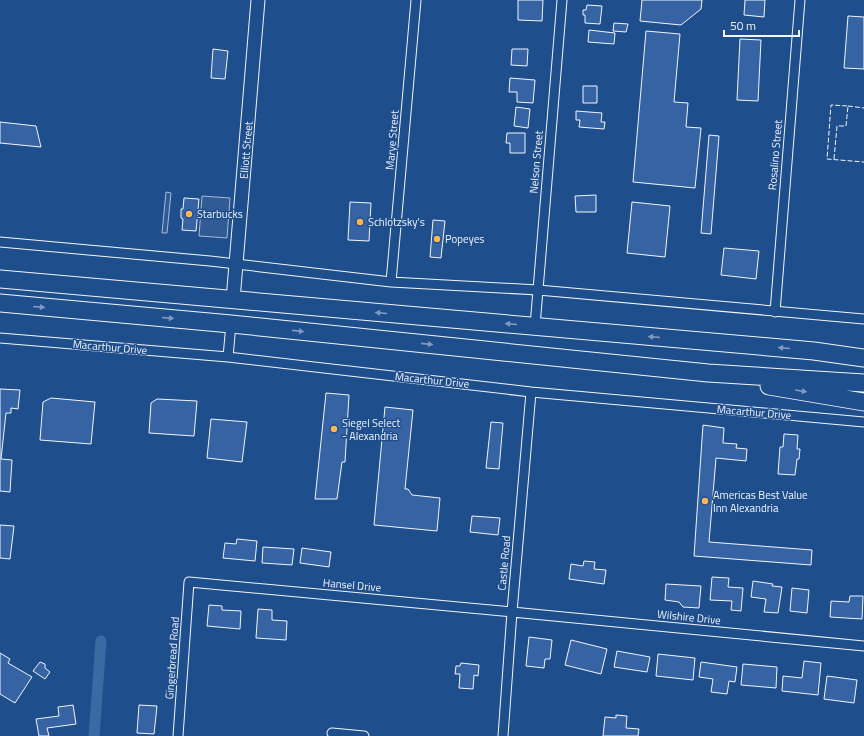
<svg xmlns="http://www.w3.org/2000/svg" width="864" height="736" font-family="'Titillium Web',sans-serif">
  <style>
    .parking { fill: #305b95; stroke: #a8bbd7 }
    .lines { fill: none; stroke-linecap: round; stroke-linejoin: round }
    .canal { stroke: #3b69a3; stroke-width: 11 }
    .building { fill: #3563a3; stroke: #f2f6ff }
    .street-casing { stroke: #f2f6ff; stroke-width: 11 }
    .secondary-casing { stroke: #f2f6ff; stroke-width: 15 }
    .highway-casing { stroke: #f2f6ff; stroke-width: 19 }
    .street { stroke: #1f4e8c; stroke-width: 9 }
    .secondary { stroke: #1f4e8c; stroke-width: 13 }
    .highway { stroke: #1f4e8c; stroke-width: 17 }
    .fence { stroke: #f2f6ff; stroke-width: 1; stroke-dasharray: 5 2; stroke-linecap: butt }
    .oneway { fill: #7e9ac0 }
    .poi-dot { fill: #ffb74d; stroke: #1f4e8c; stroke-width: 1.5 }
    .labels { text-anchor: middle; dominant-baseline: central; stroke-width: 3; stroke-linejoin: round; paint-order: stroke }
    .street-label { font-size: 11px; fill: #f2f6ff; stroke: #1f4e8c }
    .poi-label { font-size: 11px; fill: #f2f6ff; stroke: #1f4e8c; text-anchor: start }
  </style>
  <rect width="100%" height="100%" fill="#1f4e8c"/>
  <path class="parking" d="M166,192L171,193L167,233H162Z
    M202,196L230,198L227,238L199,236Z"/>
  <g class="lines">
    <path class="canal" d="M94,736L101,641"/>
  </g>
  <path class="building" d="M518,0H543L542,21L518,20Z
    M642,0H702L701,9L681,25L640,21Z
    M745,0H765L764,17L744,15Z
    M587,5L602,6L600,24L585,23V15H583V10H586Z
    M848,16L864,17V69L844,68Z
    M614,23L628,24L626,32L613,31Z
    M589,30L615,33L614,44L588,42Z
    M646,31L680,34L674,102L688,103L686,127L701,128L695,188L633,182Z
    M740,39L761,40L758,101L737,100Z
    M213,49L228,51L225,79L211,78Z
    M512,49H528L527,66L511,65Z
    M510,78L535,80L533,103L517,102V92H509Z
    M583,86H597V103H583Z
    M516,107L530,109L528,128L514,126Z
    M576,111L602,113L601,122H605L604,129L579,127L580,120H576Z
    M0,122L36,126L41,147L0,143Z
    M507,133H525V153H510V143H506Z
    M709,135L719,136L711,234L701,233Z
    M596,195V212H576L575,196Z
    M184,198L199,199L196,231L182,230L183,219L181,218V209H183Z
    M350,202L371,203L369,241L348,240Z
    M632,202L670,206L665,257L627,253Z
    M433,220L445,221L441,258L430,257Z
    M724,248L759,251L756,279L721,275Z
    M0,389L20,390L18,409L11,408V413H6L1,459L12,460L10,492L0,491Z
    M326,393L349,395L345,462H342L337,499H315Z
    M51,398L95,402L91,444L40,440L43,402Z
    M157,399L197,401L194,436L149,433L151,403Z
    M385,407L413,410L405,489H408L412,495L440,498L437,531L374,525Z
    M211,419L247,422L242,462L207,458Z
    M491,422L503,423L499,469L486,468Z
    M703,425L724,428L723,443L737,444L736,448L747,449L746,461L716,458L709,542L812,550L811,565L694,556Z
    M784,434L798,435L797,449H800L799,459H797L795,475L778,474L780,447H783Z
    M472,516L500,518L498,535L470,532Z
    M0,525L14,526L10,559L0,558Z
    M237,539L257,541L255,561L223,558L225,543L236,544Z
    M263,547L294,549L292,565L262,563Z
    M302,548L331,552L329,567L300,563Z
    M584,561L595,562L594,569L606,570L604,584L569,579L571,564L583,566Z
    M712,577L729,578L728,587L743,588L741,611L731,610L732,601L710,600Z
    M753,581L773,584L772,586L782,587L778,613L764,612L766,599L751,597Z
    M666,584L701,586L699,608L683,607L679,602L665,600Z
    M792,588L809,590L807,613L790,611Z
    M850,596H863L862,619L830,617L831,601L849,602Z
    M209,605L222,606V610L241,611L240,629L207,626Z
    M258,609L272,610V620L287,621L286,640L256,638Z
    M529,637L552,640L550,659H545L544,668L526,666Z
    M571,640L607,649L601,674L565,665Z
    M617,651L650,657L647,672L614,667Z
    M0,653L10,659L8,663L32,677L15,703L0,694Z
    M658,654L695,658L693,680L656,676Z
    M804,661L821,663L818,695L782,691L783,676L802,678Z
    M40,662L45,664V668L50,672L45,679L33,671Z
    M701,662L737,667L735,682L729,681L727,694L711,692L713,679L699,677Z
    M461,663L479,665L478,676L474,675L473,689L459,688L460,674H455L456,666H460Z
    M743,664L777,667L776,688L741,685Z
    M827,676L857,680L854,703L824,699Z
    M73,705L76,724L47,728L49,736H39L36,719L59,716L58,707Z
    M139,705L157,706L154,734L137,733Z
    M616,715L627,716L626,728L639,729L638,736H603L605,717L616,718Z"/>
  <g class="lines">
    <g class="street-casing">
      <path id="street" d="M0,242L210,261L391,282L538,290L864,319
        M391,282L416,0
        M775,312L800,0
        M535,326L562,0
        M0,338L228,357L531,392L864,422
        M228,357L231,324
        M332,733L364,736
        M178,736L189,582L512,612L864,646
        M503,736L512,612L531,392"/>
    </g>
    <g class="secondary-casing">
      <path id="secondary" d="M233,300L258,0"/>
    </g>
    <g class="highway-casing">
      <path id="highway" d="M0,279L814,351L864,358
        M0,303L231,324L708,373L864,383
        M769,386L864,402"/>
    </g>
    <use href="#street" class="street"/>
    <use href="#secondary" class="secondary"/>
    <use href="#highway" class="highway"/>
    <path class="fence" d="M848,106L864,108
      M834,159L837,126H846L848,106L831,105L827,159L864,162"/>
  </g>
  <defs><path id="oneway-solid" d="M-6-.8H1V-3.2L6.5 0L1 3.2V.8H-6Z"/></defs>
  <g class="oneway">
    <use href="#oneway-solid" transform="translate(39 307) rotate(5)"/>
    <use href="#oneway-solid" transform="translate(381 313) rotate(-175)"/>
    <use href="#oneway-solid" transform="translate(168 318) rotate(5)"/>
    <use href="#oneway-solid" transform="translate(511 324) rotate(-175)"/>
    <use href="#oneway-solid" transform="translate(298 331) rotate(6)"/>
    <use href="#oneway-solid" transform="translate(654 337) rotate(-175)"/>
    <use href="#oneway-solid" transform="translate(427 344) rotate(6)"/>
    <use href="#oneway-solid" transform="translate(784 348) rotate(-175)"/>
    <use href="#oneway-solid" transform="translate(801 391) rotate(9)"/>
  </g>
  <g class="poi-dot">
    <circle cx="189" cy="214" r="4"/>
    <circle cx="360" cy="222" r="4"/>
    <circle cx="437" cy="239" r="4"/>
    <circle cx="334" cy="429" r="4"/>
    <circle cx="705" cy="501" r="4"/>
  </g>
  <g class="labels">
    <g class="street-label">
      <text transform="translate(392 140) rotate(-85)">Marye Street</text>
      <text transform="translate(246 150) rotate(-85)">Elliott Street</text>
      <text transform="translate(775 155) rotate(-85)">Rosalino Street</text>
      <text transform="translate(536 162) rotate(-85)">Nelson Street</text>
      <text transform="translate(110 347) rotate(5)">Macarthur Drive</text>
      <text transform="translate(432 380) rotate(6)">Macarthur Drive</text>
      <text transform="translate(754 412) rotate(5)">Macarthur Drive</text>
      <text transform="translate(504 563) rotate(-85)">Castle Road</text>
      <text transform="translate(352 585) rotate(5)">Hansel Drive</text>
      <text transform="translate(689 617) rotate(6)">Wilshire Drive</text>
      <text transform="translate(172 658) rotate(-86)">Gingerbread Road</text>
    </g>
    <g class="poi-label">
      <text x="197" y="214">Starbucks</text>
      <text x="368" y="222">Schlotzsky's</text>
      <text x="445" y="239">Popeyes</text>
      <text x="342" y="423">Siegel Select<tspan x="342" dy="13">- Alexandria</tspan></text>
      <text x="713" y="495">Americas Best Value<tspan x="713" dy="13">Inn Alexandria</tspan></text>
    </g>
  </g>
  <path d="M724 30v6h75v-6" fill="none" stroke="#f2f6ff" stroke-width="2"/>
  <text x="730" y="30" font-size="12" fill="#f2f6ff" stroke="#1f4e8c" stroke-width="3" paint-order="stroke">50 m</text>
</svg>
